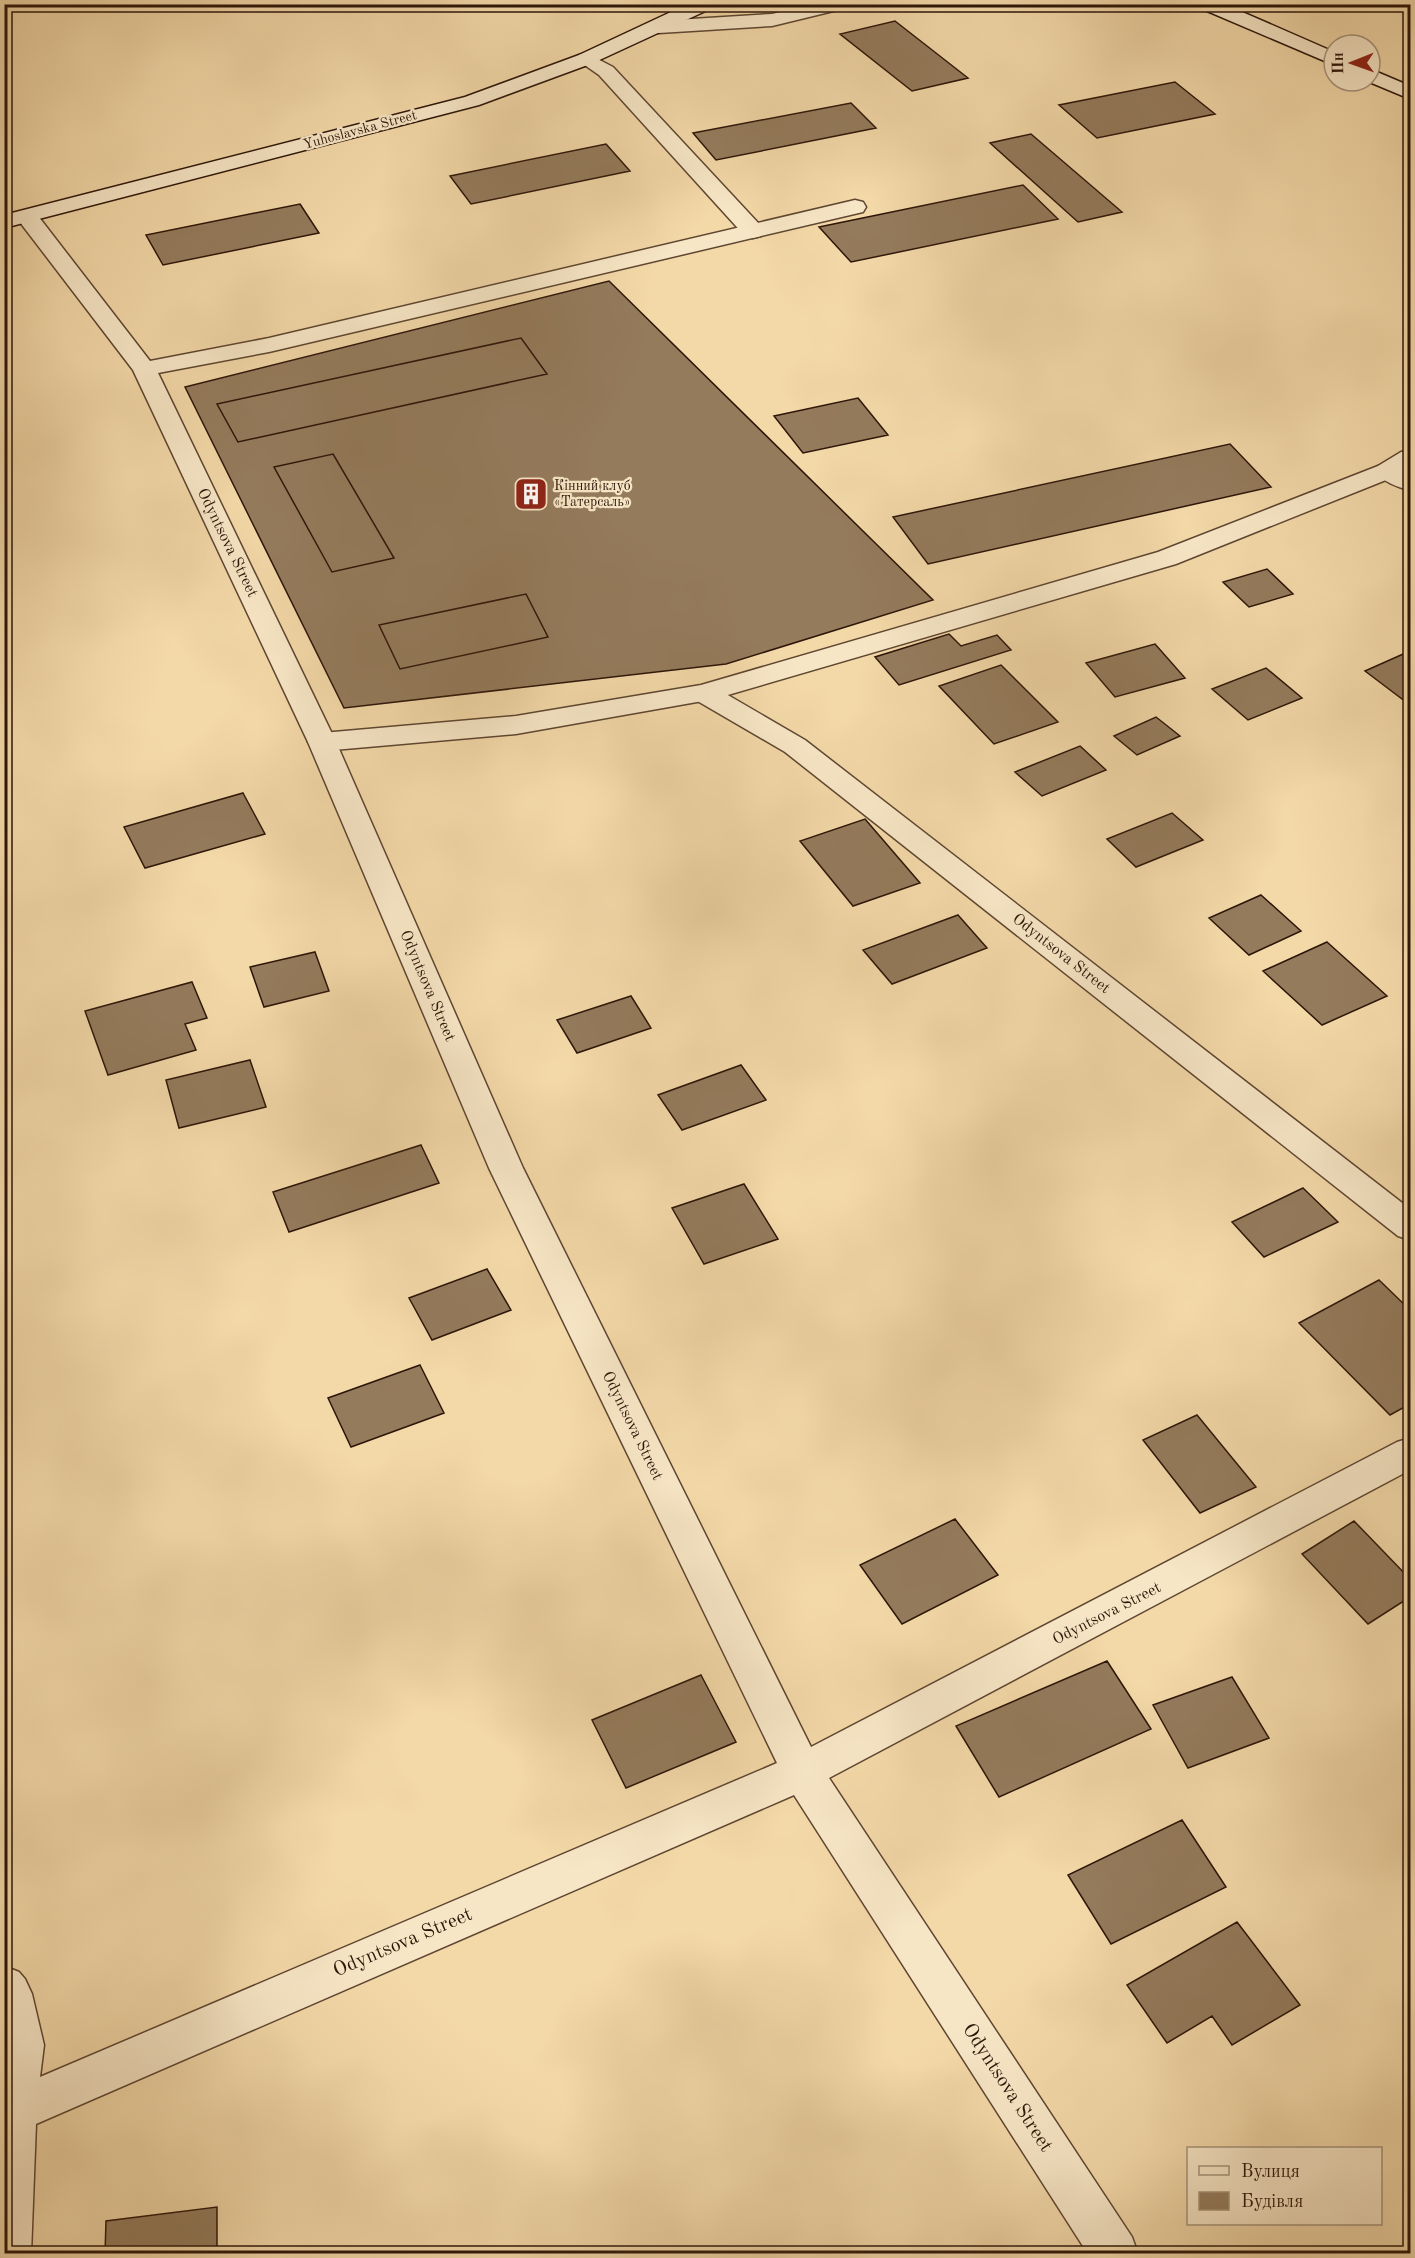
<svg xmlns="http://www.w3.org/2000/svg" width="1415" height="2258" font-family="'Old Standard TT',serif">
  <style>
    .building { fill: #947b5c; stroke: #2d1609; stroke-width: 1.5 }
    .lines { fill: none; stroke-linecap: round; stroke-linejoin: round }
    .service-casing { stroke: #5e4631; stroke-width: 3 }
    .minor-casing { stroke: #5e4631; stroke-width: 3 }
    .secondary-casing { stroke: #2d1609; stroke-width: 3 }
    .service { fill: #f7e6c6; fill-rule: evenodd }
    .minor { fill: #f7e6c6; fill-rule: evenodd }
    .secondary { fill: #f7e6c6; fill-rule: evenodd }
    .labels { text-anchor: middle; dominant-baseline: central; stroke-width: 4.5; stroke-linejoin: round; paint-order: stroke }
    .far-street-label { font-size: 14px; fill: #2d1609; stroke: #f7e6c6 }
    .far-poi-label { font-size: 14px; fill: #2d1609; stroke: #f7e6c6; text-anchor: start }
    .street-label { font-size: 16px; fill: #2d1609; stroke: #f7e6c6 }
    .near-street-label { font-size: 20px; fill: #2d1609; stroke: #f7e6c6 }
  </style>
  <rect width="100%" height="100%" fill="#f3d8a8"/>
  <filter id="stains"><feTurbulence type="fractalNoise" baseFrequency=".00333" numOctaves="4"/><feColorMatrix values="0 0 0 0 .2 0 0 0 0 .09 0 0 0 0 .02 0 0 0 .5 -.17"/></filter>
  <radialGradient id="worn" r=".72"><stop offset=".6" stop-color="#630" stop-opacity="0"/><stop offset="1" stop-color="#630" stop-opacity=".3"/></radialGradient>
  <path class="building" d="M895,21L968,78L912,91L840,34Z
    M1175,82L1215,114L1097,138L1059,105Z
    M851,103L876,128L716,160L693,133Z
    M1031,134L1122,212L1078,222L990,143Z
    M606,144L630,171L471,204L450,176Z
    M1023,185L1058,219L851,262L819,227Z
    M300,204L319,233L163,265L146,235Z
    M609,281L933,600L726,664L344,708L185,387Z
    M521,338L547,374L238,442L217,404Z
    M858,398L888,435L803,453L774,416Z
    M1230,444L1271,487L928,564L893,517Z
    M333,454L394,558L332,572L274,467Z
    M1267,569L1293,594L1249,607L1223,582Z
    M526,594L548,637L400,669L379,625Z
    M949,634L961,646L997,635L1011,650L899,685L875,657Z
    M1155,644L1185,678L1115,697L1086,663Z
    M1410,651V705L1365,671Z
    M1001,665L1058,722L994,744L939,686Z
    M1266,668L1302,698L1248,720L1212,689Z
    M1156,717L1180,736L1137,755L1114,736Z
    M1080,746L1106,770L1042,796L1015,772Z
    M243,793L265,834L145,868L124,827Z
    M1172,813L1203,840L1136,867L1107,839Z
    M865,819L920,883L853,906L800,841Z
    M1261,895L1301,931L1249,955L1209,918Z
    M958,915L987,948L892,984L863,950Z
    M1327,942L1387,996L1322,1025L1263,971Z
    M315,952L329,991L264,1007L250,967Z
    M192,982L207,1018L185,1024L196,1050L108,1075L85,1011Z
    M631,996L651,1028L577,1053L557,1020Z
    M250,1060L266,1107L179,1128L166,1080Z
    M741,1065L766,1100L682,1130L658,1095Z
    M421,1145L439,1183L289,1232L273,1192Z
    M744,1184L778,1239L704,1264L672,1208Z
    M1303,1188L1338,1222L1264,1257L1232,1222Z
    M487,1269L511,1310L432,1340L409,1298Z
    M1379,1280L1410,1310V1404L1390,1415L1299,1323Z
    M420,1365L444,1413L351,1447L328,1398Z
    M1197,1415L1256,1487L1200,1513L1143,1440Z
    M955,1519L998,1575L902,1624L860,1565Z
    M1354,1521L1410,1579V1597L1368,1624L1302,1554Z
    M1107,1661L1151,1729L999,1797L956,1726Z
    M701,1675L736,1742L626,1788L592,1720Z
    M1232,1677L1269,1738L1188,1768L1153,1705Z
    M1182,1820L1226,1887L1111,1944L1068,1875Z
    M1237,1922L1300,2005L1232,2045L1212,2016L1167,2043L1127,1985Z
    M217,2207V2254H105L106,2221Z"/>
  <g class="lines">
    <g class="service-casing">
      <path id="service" d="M813,4H848L846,8L772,26L659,33L652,31L649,27L652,23L659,21L772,14Z
        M586,53L613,67L761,226L764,231L761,236L753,238L745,236L599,75L576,59L579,55Z
        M1410,450V467L1396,476L1176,564L714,699L516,734L322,751L312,748L308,742L312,736L322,733L516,716L701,685L1158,552L1378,466L1401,452Z"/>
    </g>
    <g class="minor-casing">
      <path id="minor" d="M855,200L863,202L866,207L863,212L269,352L158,373L336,742L523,1168L811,1747L1397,1442L1410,1438V1470L829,1778L1132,2237L1138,2254H1088L794,1795L36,2124L31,2254H4V1966L19,1972L25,1979L32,1994L44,2045L40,2077L777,1763L489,1168L308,742L133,370L16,217L19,212L27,210L35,212L150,361L269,338Z
        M1387,464L1410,473V490C1398,488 1382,481 1375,471L1378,466Z
        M704,685L714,687L805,740L1410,1209V1240L1398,1236L785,752L694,699L690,693L694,687Z"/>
    </g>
    <g class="secondary-casing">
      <path id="secondary" d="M688,4H714L712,8L593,63L479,105L4,228V215L465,97L579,55Z
        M1198,4H1224L1334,52V65L1200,8Z
        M1370,69L1410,86V99L1367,81H1370Z"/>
    </g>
    <use href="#service" class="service"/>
    <use href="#minor" class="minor"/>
    <use href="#secondary" class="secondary"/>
  </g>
  <defs>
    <g id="building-square" transform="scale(1.725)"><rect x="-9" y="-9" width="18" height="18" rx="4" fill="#8f2418" stroke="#f7e6c6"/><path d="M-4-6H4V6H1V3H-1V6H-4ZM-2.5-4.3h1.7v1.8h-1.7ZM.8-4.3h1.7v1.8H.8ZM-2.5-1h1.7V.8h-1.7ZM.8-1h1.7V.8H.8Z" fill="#fff"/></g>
  </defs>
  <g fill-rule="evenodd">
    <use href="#building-square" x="531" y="494"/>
  </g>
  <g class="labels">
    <g class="far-street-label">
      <text transform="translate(360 130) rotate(-15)">Yuhoslavska Street</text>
    </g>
    <g class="far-poi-label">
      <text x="554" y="486">Кінний клуб<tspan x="554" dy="16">«Татерсаль»</tspan></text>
    </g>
    <g class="street-label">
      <text transform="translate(227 543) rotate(64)">Odyntsova Street</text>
      <text transform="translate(1061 954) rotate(38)">Odyntsova Street</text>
      <text transform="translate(427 986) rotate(67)">Odyntsova Street</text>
      <text transform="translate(632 1426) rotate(64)">Odyntsova Street</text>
      <text transform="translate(1107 1614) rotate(-27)">Odyntsova Street</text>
    </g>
    <g class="near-street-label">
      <text transform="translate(403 1943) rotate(-23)">Odyntsova Street</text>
      <text transform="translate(1007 2088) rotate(57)">Odyntsova Street</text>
    </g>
  </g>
  <rect width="1415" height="2258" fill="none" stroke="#f3d8a8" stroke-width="24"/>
  <rect x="6" y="6" width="1403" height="2246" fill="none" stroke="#2d1609" stroke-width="3"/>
  <rect x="12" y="12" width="1391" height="2234" fill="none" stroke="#2d1609" stroke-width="1.5"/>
  <rect x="1187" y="2147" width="195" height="78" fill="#f7e6c6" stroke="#a6937a" stroke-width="1.5"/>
  <rect x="1199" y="2166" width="30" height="9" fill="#f7e6c6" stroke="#a6937a" stroke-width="1.5"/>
  <text x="1241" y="2177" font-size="18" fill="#2d1609">Вулиця</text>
  <rect x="1199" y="2192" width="30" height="18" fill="#947b5c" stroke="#a6937a" stroke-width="1.5"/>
  <text x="1241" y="2207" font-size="18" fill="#2d1609">Будівля</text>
  <g transform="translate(1352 63) rotate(269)"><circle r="28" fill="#f7e6c6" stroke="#a6937a" stroke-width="1.5"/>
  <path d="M0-4.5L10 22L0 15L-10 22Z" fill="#8f2418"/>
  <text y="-9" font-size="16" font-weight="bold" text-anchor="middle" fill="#2d1609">Пн</text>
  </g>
  <rect width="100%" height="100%" filter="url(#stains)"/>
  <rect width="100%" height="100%" fill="url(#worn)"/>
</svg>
